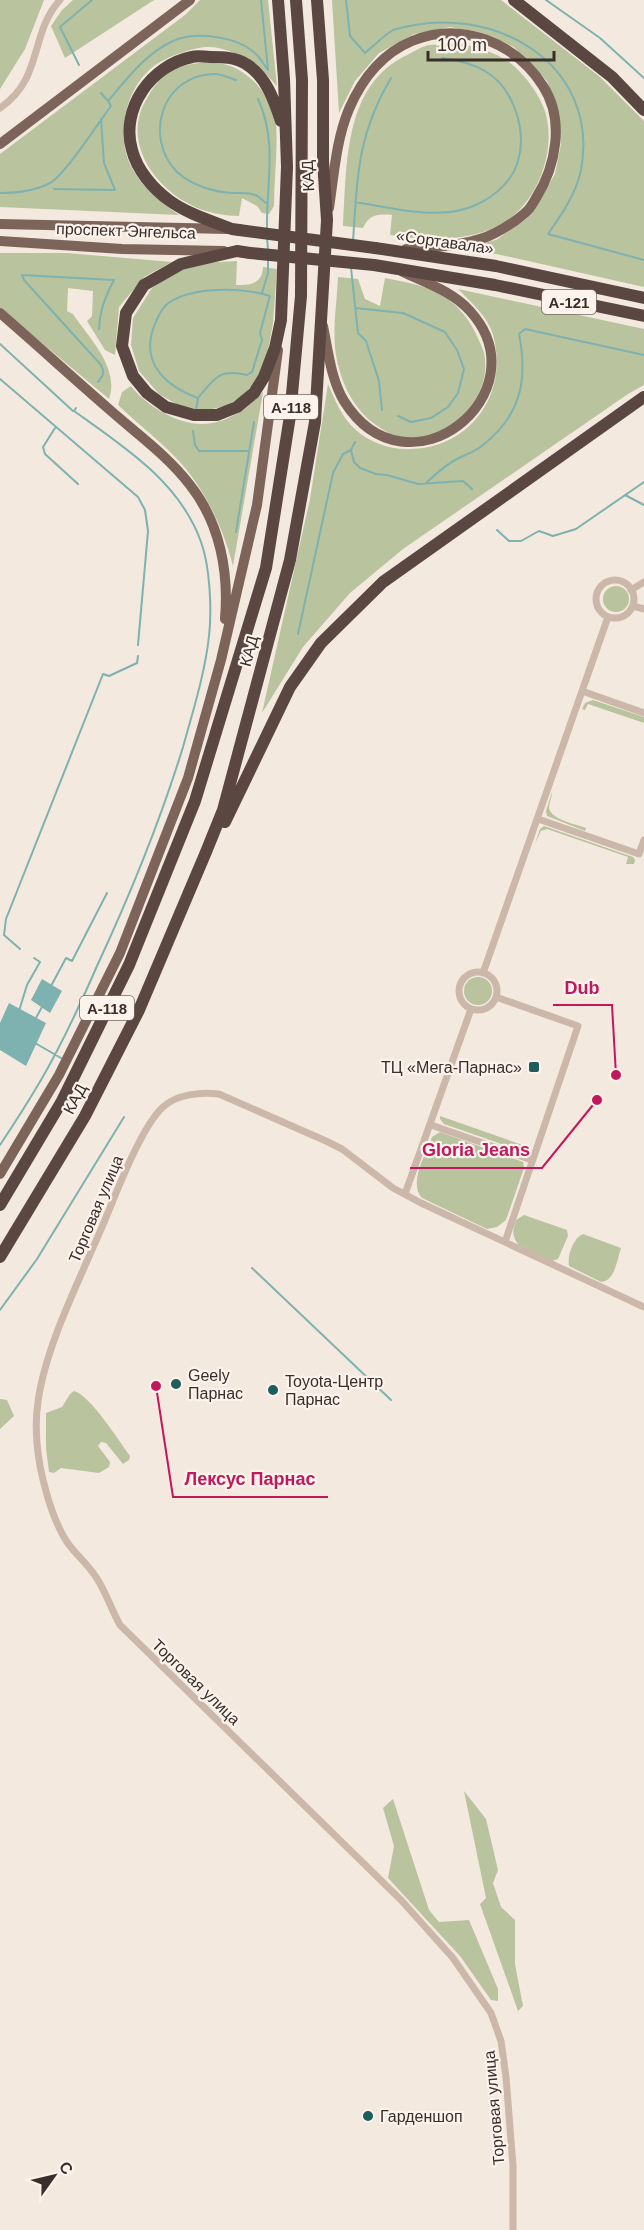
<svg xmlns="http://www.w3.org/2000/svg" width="644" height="2230" font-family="Arial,sans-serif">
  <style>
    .green { fill: #b9c39e }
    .water { fill: #7db2b1 }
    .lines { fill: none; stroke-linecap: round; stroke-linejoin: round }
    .stream { stroke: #7db2b1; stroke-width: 2 }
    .street { stroke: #ccb8aa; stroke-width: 7 }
    .primary { stroke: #7c645b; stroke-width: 10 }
    .highway { stroke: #5b4741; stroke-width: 12 }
    .highway-bridge { stroke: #5b4741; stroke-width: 12 }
    .poi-dot { fill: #1e5c5d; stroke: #fbf3ec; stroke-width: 2 }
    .labels { text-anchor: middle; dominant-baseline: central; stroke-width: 4.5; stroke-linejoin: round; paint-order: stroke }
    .shield { fill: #fbf3ec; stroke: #746964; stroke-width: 1.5 }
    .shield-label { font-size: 15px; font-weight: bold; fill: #3a2e2a }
    .street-label { font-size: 16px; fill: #3a2e2a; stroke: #fbf3ec }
    .poi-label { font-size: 16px; fill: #3a2e2a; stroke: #fbf3ec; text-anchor: start }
    .leader { fill: none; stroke: #c2185b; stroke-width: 2 }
    .callout-dot { fill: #c2185b; stroke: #fbf3ec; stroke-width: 2 }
    .callout-label { font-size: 18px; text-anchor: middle; font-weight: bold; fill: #c2185b; stroke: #fbf3ec; stroke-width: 4.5; stroke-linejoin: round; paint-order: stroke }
  </style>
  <rect width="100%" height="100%" fill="#f4e9df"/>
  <path class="green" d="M0,0H44L25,49L0,89Z
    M73,0H154L65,58L51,26L62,10Z
    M200,0H268L277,86C269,78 260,66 250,60C238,54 221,46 206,47C192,48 166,57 154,66C125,88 114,138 133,170C145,190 161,202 179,215L0,207V154L185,15Z
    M332,0H501L600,77L644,121V287L465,247L496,240L531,215L555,174L561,144L559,115L547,81L514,47L479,32L450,27L414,34L379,53L355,81L339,113Z
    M460,43C478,48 499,53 514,66C527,78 539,94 545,111C557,150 538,203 502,224C469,242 427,241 390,235L392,215C379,214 369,214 363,228L343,226C347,165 343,85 407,55C413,52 421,47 428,45C438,44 449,44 460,43Z
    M204,62C211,63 220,63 227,65C250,71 273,98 276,122C278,150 274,179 274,206L269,214L262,213L257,206L242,198L239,216C224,216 204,212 191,205C153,186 122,141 146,100C152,89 161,75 173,69C181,65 194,64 204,62Z
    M0,253H67L172,262L144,277L119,307L115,355L105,350L87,321L92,316L93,291L68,288L67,311L73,314C89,338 120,368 109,399L0,308Z
    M237,261L236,285C251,285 262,284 263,267L277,269L273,323L267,356L256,382L240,398L225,406L204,411L178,405L159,394L139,371L131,345L133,318L152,288L171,272L202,263Z
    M338,277L358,279L365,299L380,306L385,278C405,282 424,285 442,295C457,304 470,320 477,336C479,341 483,348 484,353C494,397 448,443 404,438C391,436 378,427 368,419C350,402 340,379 336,355C332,330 337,302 338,277Z
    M458,289L644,329V385L628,394L403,549L350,593L303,647L262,713L310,499L328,384C335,400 342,418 356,430C369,442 389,449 406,449C468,451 510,395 493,335C488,317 471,302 458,289Z
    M131,386C147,407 184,429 212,423C220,422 231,417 238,413C247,409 256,399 263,392L233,566C224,531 209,498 186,469C167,446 140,426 118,405L122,392Z
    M603 599a13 13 0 1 1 26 0a13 13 0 1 1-26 0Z
    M593,700L644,717V723L588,704L585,710L582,709L585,703Z
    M552,792C552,796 550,801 549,806C548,819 576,824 586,828L585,831L547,816L546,811Z
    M544,826L633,857L635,860L634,864H626L628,857L547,829L541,831L535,844L540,829Z
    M464 991a14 14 0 1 1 28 0a14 14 0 1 1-28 0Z
    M440,1116L531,1148L524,1152L444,1124L440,1119Z
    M440,1132L523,1162L524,1168L506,1220L497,1227L487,1229L422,1198C408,1183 426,1154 432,1137Z
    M524,1215L567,1230L568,1236L558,1259L552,1261L519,1245C511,1236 513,1230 516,1220Z
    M583,1234L621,1248C617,1260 615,1281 601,1282L569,1266C567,1256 573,1238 583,1234Z
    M74,1391C90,1395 119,1441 130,1456L129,1460L123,1464L106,1443L101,1442L98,1446L110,1462L109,1467L99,1473L61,1468L54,1473L49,1472L46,1448V1413L62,1407L70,1394Z
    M0,1399L7,1400L14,1416L0,1429Z
    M464,1791L486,1819L498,1870L493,1883L501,1907L515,1920V1964L523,2006L518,2011L480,1904L486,1898Z
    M393,1799L429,1910L439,1922L469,1920L498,1989V2001L491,2000L460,1956L388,1878L394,1846L383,1808Z"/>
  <path class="water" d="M42,979L62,991L50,1013L31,1000Z
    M9,1003L46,1023L26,1066L0,1050V1023Z"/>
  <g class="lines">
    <path class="stream" d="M346,0L350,36L365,53C374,46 383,36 393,30C490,0 601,62 581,170C576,194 562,214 548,234L644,260
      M546,0L600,38L644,78
      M79,65L60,27L92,0
      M236,80C230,78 221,74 214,74C162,75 143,137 177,172C191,185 214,192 232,193C239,193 249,192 255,195C259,196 263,201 266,203
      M101,93L107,100
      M258,99C278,142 266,184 267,229
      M54,189L115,190L104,163L101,119
      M0,193C16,193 35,191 50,183C64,176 99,122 111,106L108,101C126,80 146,53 173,41C196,31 238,36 257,55C261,59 264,65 268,70L261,0
      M355,202C394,208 441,222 478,204C495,196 513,180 518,161C527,131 514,88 485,71C471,63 457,60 442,58
      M267,237L268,250
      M353,242C357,178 357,135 391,78
      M351,268L358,333L366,341L379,381L382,410
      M22,275L114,280C105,297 100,310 99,329
      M22,275L24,280L101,365C105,373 103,376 98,382
      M262,293L268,273V258
      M355,308L403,313L445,332L457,350L464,369L458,393L448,407L431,418L411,422L398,416
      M0,344L73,411
      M0,379L138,497L145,510L148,531L138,645
      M196,410L198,398C168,387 141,365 153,329C156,321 160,311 166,305C189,286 242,287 270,296L260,333L262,340L252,372L247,375C219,368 215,378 198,398
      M55,428L43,447L45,454L78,484
      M193,431L195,445L199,451H249
      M355,442L351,450L354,462L360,468L376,474L387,475L418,484L463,481L472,489
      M426,483C435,475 444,466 455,460C464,455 475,452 483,445C521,415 528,380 519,334L525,329L644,355
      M625,495L644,505
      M497,530L509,541H521L539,531L553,536L576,529L644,482
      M236,532L254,422
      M298,634L333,473L343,454L351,450
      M20,949L4,935L6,919L103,674L109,676L137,663L138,656
      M51,986L66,958L72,961L107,893
      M19,1011L27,985L40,962L34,958
      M36,1018L43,1005
      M35,1043L61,1058
      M0,1145C14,1124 28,1102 41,1080C62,1044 80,1005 97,966C130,895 160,822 183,747C193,711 205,673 209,636C212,610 210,566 201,542C180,482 123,446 74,411L76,408
      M252,1268L391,1400
      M0,1310L37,1259L124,1117"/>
    <path class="street" d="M0,108C44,78 29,34 60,0
      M596 599a19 19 0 1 1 38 0a19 19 0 1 1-38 0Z
      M631,590L644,582
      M633,606L644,609
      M582,691L644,713
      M538,819L639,854L644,840
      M459 991a19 19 0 1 1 38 0a19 19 0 1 1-38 0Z
      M483,973L608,617
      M496,997L578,1026L505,1242
      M431,1125L532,1160
      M405,1194L471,1009
      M513,2230V2166L506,2077L501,2041L491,2013L453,1958L401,1900L120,1625C111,1609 106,1592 96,1577C88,1564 75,1554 67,1542C51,1518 39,1471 37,1443C36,1430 36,1414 38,1402C45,1347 80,1279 102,1227C115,1197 140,1128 163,1107C177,1094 201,1092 219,1094L326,1141L342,1149L393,1188L421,1203L644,1307"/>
    <path class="primary" d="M0,144L190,0
      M329,208C334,175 336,140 349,109C362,79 381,54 412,41C461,21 515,42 543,86C565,120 556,166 536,198C533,203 530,209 525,213C517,220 505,228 495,233C473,245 431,248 406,249
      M0,224L228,229
      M0,241L122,249L224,251
      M0,313C37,345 73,378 110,410C137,434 168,456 190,485C220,523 229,572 225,619
      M323,326C328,350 331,380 344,401C408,503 544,393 470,311C452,291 426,283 403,272
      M0,1174L59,1075L120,953L188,778L221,660L257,505L278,350"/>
    <path class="highway" d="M514,0L612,77L644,110
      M239,230L232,229C212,221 188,214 170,201C153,189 137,170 132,150C120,109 151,65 192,57C198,55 204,57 210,57C222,57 235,57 246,64C266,76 274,100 281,121
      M375,248L496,266L644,298
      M250,253L237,251L181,264L144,285L126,313L122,346L133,376L147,393L166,407L194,415H217L237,407L254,393L264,377L275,348L281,320L287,167L284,79L278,0
      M374,265L495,285L644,316
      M225,822L290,687L321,643L383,582L644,397
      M0,1205L62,1101L129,965L195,801L266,568L290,416L301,296L302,80L296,0
      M0,1257L85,1116L139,1010L206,852L223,810L290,560L315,422L327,220L323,161V80L317,0"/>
    <path class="highway-bridge" d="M239,230L375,248
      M250,253L374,265"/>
  </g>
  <g class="poi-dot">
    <rect x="528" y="1061" width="12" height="12" rx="3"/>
    <circle cx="176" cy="1384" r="6"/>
    <circle cx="273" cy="1390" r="6"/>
    <circle cx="368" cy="2116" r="6"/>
  </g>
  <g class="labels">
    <g class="shield">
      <rect x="542" y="290" width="54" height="24" rx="4.5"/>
      <rect x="264" y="395" width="54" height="24" rx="4.5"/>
      <rect x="80" y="996" width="54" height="24" rx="4.5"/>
    </g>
    <g class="shield-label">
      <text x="569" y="302">А-121</text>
      <text x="291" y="407">А-118</text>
      <text x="107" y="1008">А-118</text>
    </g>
    <g class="street-label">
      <text transform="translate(308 176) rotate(-93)">КАД</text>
      <text transform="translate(126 231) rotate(2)">проспект Энгельса</text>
      <text transform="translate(445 242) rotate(8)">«Сортавала»</text>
      <text transform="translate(249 651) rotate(-75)">КАД</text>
      <text transform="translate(75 1099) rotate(-62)">КАД</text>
      <text transform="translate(96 1209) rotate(-67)">Торговая улица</text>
      <text transform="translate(196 1682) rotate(44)">Торговая улица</text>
      <text transform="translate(494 2108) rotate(-95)">Торговая улица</text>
    </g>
    <g class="poi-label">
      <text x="522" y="1067" text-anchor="end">ТЦ «Мега-Парнас»</text>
      <text x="188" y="1375">Geely<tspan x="188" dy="18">Парнас</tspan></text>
      <text x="285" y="1381">Toyota-Центр<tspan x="285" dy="18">Парнас</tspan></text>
      <text x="380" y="2116">Гарденшоп</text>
    </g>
  </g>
  <path class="leader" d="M616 1075L612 1005H553M597 1100L542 1168H410M156 1386L173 1497H328"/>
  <g class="callout-dot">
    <circle cx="616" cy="1075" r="6"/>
    <circle cx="597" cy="1100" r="6"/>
    <circle cx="156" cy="1386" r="6"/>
  </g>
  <g class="callout-label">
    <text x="582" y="994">Dub</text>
    <text x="476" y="1156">Gloria Jeans</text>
    <text x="250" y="1485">Лексус Парнас</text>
  </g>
  <g transform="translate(54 2176) rotate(56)" stroke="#fbf3ec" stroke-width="4.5" paint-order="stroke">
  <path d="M0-4.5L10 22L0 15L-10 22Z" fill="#3a2e2a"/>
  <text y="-9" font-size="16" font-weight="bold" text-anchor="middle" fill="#3a2e2a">С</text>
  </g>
  <path d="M428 51v9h126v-9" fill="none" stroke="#3a2e2a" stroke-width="3"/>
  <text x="437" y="51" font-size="18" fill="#3a2e2a" stroke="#fbf3ec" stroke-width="4.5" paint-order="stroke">100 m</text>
</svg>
